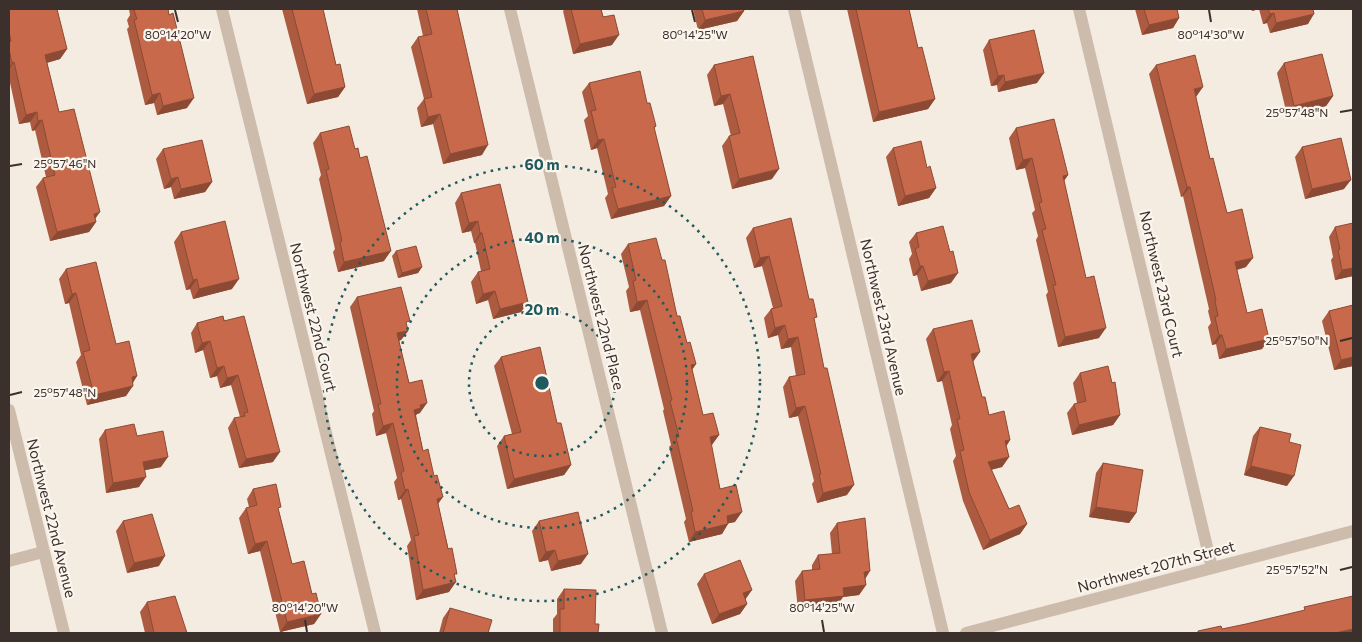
<svg xmlns="http://www.w3.org/2000/svg" width="1362" height="642" font-family="Commissioner,sans-serif">
  <style>
    .lines { fill: none; stroke-linecap: round; stroke-linejoin: round }
    .minor { stroke: #cdbbac; stroke-width: 12 }
    .wall { fill: #ac5a40 }
    .shaded-wall { fill: #8c4a34 }
    .building { fill: #c8694b; stroke: #8c4a34 }
    .ticks { fill: none; stroke: #3b302b; stroke-width: 2 }
    .ring { fill: none; stroke: #1f5a5e; stroke-width: 2.5; stroke-dasharray: 2.5 5 }
    .labels { text-anchor: middle; dominant-baseline: central; stroke-width: 4.5; stroke-linejoin: round; paint-order: stroke }
    .street-label { font-size: 15px; fill: #3b302b; stroke: #fbf5ee }
    .ticks-label { font-size: 12px; text-anchor: middle; fill: #3b302b; stroke: #fbf5ee; stroke-width: 4.5; stroke-linejoin: round; paint-order: stroke }
    .centre { fill: #1f5a5e; stroke: #fbf5ee; stroke-width: 2.5 }
    .ring-label { font-size: 15px; text-anchor: middle; font-weight: bold; fill: #1f5a5e; stroke: #fbf5ee; stroke-width: 4.5; stroke-linejoin: round; paint-order: stroke }
  </style>
  <rect width="100%" height="100%" fill="#f4ebe1"/>
  <g class="lines">
    <path class="minor" d="M222,9L375,633
      M510,9L662,633
      M794,9L943,633
      M1079,9L1212,568
      M9,410L64,633
      M9,561L43,552
      M966,633L1353,531"/>
  </g>
  <path class="wall" d="M9,9L67,49L60,59L47,63L59,112L96,222L89,232L50,241L36,187L43,178L46,177L35,130L32,131L30,122L19,124L9,78Z
    M129,9H168L187,108L157,115L154,103L145,105L127,29L129,27L127,20L130,15Z
    M282,9H323L336,65L345,87L338,97L307,104Z
    M417,9H457L482,155L443,164L433,124L421,127L417,108L424,99L411,47L418,37L423,36Z
    M565,9H601L612,45L573,54L563,11Z
    M693,9H743L744,11L737,21L698,30Z
    M847,9H909L918,48L935,99L928,109L873,122Z
    M1135,9H1177L1179,18L1173,28L1142,35Z
    M1251,9H1313L1308,24L1270,33L1267,23L1263,24L1259,9L1252,11Z
    M989,40L1037,83L998,92L997,85L991,86L983,50Z
    M753,56L772,179L732,189L722,146L729,136H731L723,104L714,106L707,75L714,65Z
    M1284,63L1333,96L1326,106L1287,115L1277,73Z
    M1156,65L1196,97L1210,159L1227,213L1246,267L1237,270L1247,313L1269,339L1262,349L1219,359L1216,344L1212,345L1208,327L1211,323L1208,311L1209,309L1183,196L1181,197L1149,74Z
    M589,83L647,103L656,126L654,129L671,196L664,206L611,219L605,198L608,194L597,148L591,150L584,120L588,116L582,92Z
    M1016,128L1068,175L1064,181L1099,338L1058,347L1046,295L1048,292L1036,240L1038,236L1032,213L1035,210L1025,168L1016,170L1009,138Z
    M320,133L384,261L338,272L333,252L335,249L319,179L321,175L313,143Z
    M1302,147L1344,189L1305,199L1295,157Z
    M893,148L927,168L936,188L929,198L898,206L886,157Z
    M163,149L212,182L205,192L174,199L171,187L164,189L156,159Z
    M461,193L528,302L521,312L493,319L488,300L476,304L471,282L478,272L481,271L475,243H474L471,231L462,233L455,203Z
    M1335,227L1353,276L1335,280L1331,260L1333,257L1329,237Z
    M753,228L814,321L847,495L817,503L812,484L814,481L798,416L789,418L783,387L789,377L796,376L791,347L781,349L778,335L768,338L764,318L771,309L773,308L762,266L754,268L746,238Z
    M181,232L232,289L193,299L190,289L186,290L174,242Z
    M916,233L951,283L921,291L917,275L913,276L909,259L912,254L909,242Z
    M628,244L662,260L677,316L687,343L696,364L692,370L703,415L719,435L711,445L720,489L735,522L728,523L722,534L689,542L684,522L686,519L669,447L671,445L663,411L664,409L640,310L630,312L626,291L629,287L621,254Z
    M396,251L422,267L418,273L398,278L392,256Z
    M66,269L137,376L133,383L126,396L87,405L76,362L81,355L69,303L65,304L59,279Z
    M357,297L406,326L408,331L401,340L399,341L409,383L420,413L417,414L416,415L423,451L438,504L455,577L449,592L416,600L407,546L411,540L401,499L398,500L394,482L397,478L386,433L376,436L372,414L374,411L350,307Z
    M1353,305V366L1334,370L1322,321L1329,311Z
    M223,316L273,462L239,468L228,428L234,418L240,417L231,385L220,388L217,376L210,378L203,350L195,353L191,333L197,323Z
    M933,329L973,362L982,397L989,415L1010,440L1006,446L1009,457L1002,467L991,470L1009,509L1027,524L1020,534L983,550L963,501L953,461L956,456L950,429L952,425L942,381L937,382L926,339Z
    M501,357L557,423L571,465L564,475L507,489L497,446L504,436L512,434L494,366Z
    M1080,373L1112,383L1120,415L1113,425L1072,435L1067,413L1074,404L1077,403L1073,383Z
    M1260,427L1289,442L1287,486L1244,475L1253,436Z
    M105,430L137,436L161,467L145,470L139,487L106,493L99,439Z
    M1103,463L1136,513L1129,523L1089,517L1096,473Z
    M253,489L279,511L292,564L312,594L321,614L314,624L280,632L260,551L248,554L239,518L246,508L249,507L247,499Z
    M123,521L159,566L127,573L116,531Z
    M539,521L581,564L551,571L548,560L539,562L532,531Z
    M837,523L865,579L866,585L859,595L843,597L837,605L798,610L795,581L802,571L812,570V565L818,555L832,554L830,533Z
    M704,574L745,599L747,604L740,614L712,624L697,584Z
    M564,589L595,624L598,633H553V619L557,614V599Z
    M147,602L187,633H145L140,612Z
    M450,608L488,633H439L443,618Z"/>
  <path class="shaded-wall" d="M1253,9H1259L1252,11Z
    M744,11L737,21L698,30L705,20Z
    M1274,13L1267,23L1263,24L1270,14Z
    M1314,14L1308,24L1270,33L1276,23Z
    M1179,18L1173,28L1142,35L1149,25Z
    M619,35L612,45L573,54L580,44Z
    M67,49L60,59L38,65L45,55Z
    M14,62L9,70V68L12,63Z
    M1044,73L1037,83L998,92L1005,82Z
    M1004,75L997,85L991,86L998,76Z
    M345,87L338,97L307,104L314,94Z
    M1203,87L1196,97L1194,89Z
    M160,93L154,103L145,105L152,95Z
    M730,94L723,104L714,106L721,96Z
    M1333,96L1326,106L1287,115L1294,106Z
    M194,98L187,108L157,115L163,106Z
    M935,99L928,109L873,122L879,112Z
    M37,112L30,122L19,124L26,115Z
    M440,114L433,124L421,127L428,117Z
    M42,120L35,130L32,131L38,121Z
    M604,139L597,148L591,150L598,140Z
    M488,145L482,155L443,164L450,154Z
    M1032,158L1025,168L1016,170L1023,160Z
    M779,169L772,179L732,189L739,179Z
    M1068,175L1061,185L1063,176Z
    M178,177L171,187L164,189L171,179Z
    M1351,180L1344,189L1305,199L1312,189Z
    M212,182L205,192L174,199L181,189Z
    M1187,187H1190L1183,196L1181,197Z
    M936,188L929,198L898,206L905,196Z
    M671,196L664,206L611,219L618,209Z
    M100,212L93,222L94,214Z
    M478,221L471,231L462,233L469,223Z
    M96,222L89,232L50,241L57,232Z
    M480,233H482L475,243H474Z
    M391,251L384,261L338,272L344,262Z
    M769,256L762,266L754,268L760,258Z
    M1253,258L1246,267L1228,272L1235,262Z
    M920,266H923L917,275L913,276Z
    M422,267L418,273L398,278L402,273Z
    M1353,268V276L1335,280L1342,270Z
    M958,273L951,283L921,291L928,281Z
    M197,279L190,289L186,290L193,280Z
    M239,279L232,289L193,299L199,289Z
    M495,291L488,300L476,304L483,294Z
    M76,293L69,303L65,304L72,294Z
    M647,300L640,310L630,312L637,302Z
    M528,302L521,312L493,319L500,309Z
    M785,325L778,335L768,338L775,328Z
    M1106,328L1099,338L1058,347L1065,337Z
    M408,331L401,340L390,343L397,333Z
    M1219,335H1222L1216,344L1212,345Z
    M798,337L791,347L781,349L788,339Z
    M1269,339L1262,349L1219,359L1226,349Z
    M210,341L203,350L195,353L202,343Z
    M980,352L973,362L971,354Z
    M1353,357V366L1334,370L1341,360Z
    M696,364L689,374L691,365Z
    M224,366L217,376L210,378L217,368Z
    M949,371L942,381L937,382L944,372Z
    M238,375L231,385L220,388L227,378Z
    M137,376L130,386L132,377Z
    M133,386L126,396L87,405L94,395Z
    M427,403L420,413L417,414L414,418V410L420,405Z
    M805,406L798,416L789,418L796,408Z
    M1120,415L1113,425L1072,435L1079,425Z
    M393,423L386,433L376,436L383,426Z
    M719,435L712,445L703,447L710,437Z
    M1010,440L1004,450L1005,441Z
    M280,452L273,462L239,468L246,459Z
    M168,457L161,467L136,472L143,462Z
    M1009,457L1002,467L981,472L988,462Z
    M571,465L564,475L507,489L514,479Z
    M1251,466L1294,476L1287,486L1244,475Z
    M146,477L139,487L106,493L113,483Z
    M854,485L847,495L817,503L823,493Z
    M408,489L401,499L398,500L405,490Z
    M443,497L436,507L437,499Z
    M1096,507L1136,513L1129,523L1089,517Z
    M742,512L735,522L720,525L727,516Z
    M728,524L722,534L689,542L695,532Z
    M1027,524L1020,534L983,550L990,540Z
    M267,541L260,551L248,554L255,544Z
    M555,550L548,560L539,562L546,552Z
    M588,554L581,564L551,571L558,561Z
    M165,556L159,566L127,573L134,563Z
    M870,571L864,581V572Z
    M456,582L449,592L416,600L423,590Z
    M866,585L859,595L843,597L837,605L798,610L805,600L843,588Z
    M752,590L745,600L743,593Z
    M747,604L740,614L712,624L719,614Z
    M321,614L314,624L280,632L287,622Z
    M1353,629V633H1334Z"/>
  <path class="building" d="M9,9H57L67,49L45,55L59,112L74,109L100,212L94,214L96,222L57,232L43,178L55,175L42,120L38,121L37,112L26,115L14,62L12,63L9,49V42L11,41L9,32Z
    M137,9H168L169,15L173,13L194,98L163,106L160,93L152,95L134,20L137,19L134,10Z
    M292,9H323L336,65L340,64L345,87L314,94Z
    M426,9H457L488,145L450,154L440,114L428,117L424,99L432,97L418,37L432,34Z
    M571,9H601L603,17L614,15L619,35L580,44Z
    M702,9H743L744,11L705,20Z
    M856,9H909L918,48L922,47L935,99L879,112Z
    M1144,9H1177L1179,18L1149,25Z
    M1268,9H1313L1314,14L1276,23L1274,13L1270,14Z
    M1034,30L1044,73L1005,82L1004,75L998,76L989,40Z
    M1322,54L1333,96L1294,106L1284,63Z
    M1195,55L1203,87L1194,89L1210,159L1213,158L1227,213L1242,209L1253,258L1235,262L1247,313L1262,309L1269,339L1226,349L1222,335H1219L1215,317L1218,316L1215,301L1216,300L1190,187H1187L1156,65Z
    M753,56L779,169L739,179L729,136L740,133L730,94L721,96L714,65Z
    M640,71L647,103H650L656,126L654,127L671,196L618,209L612,188L616,187L604,139L598,140L591,111L596,110L589,83Z
    M1054,119L1068,175L1063,176L1086,278L1094,276L1106,328L1065,337L1053,285H1056L1042,230L1046,229L1039,203L1042,202L1032,158L1023,160L1016,128Z
    M349,126L355,149L358,148L360,158L367,156L391,251L344,262L340,242L342,241L326,170L329,169L320,133Z
    M1341,138L1351,180L1312,189L1302,147Z
    M202,140L212,182L181,189L178,177L171,179L163,149Z
    M921,141L927,168L930,166L936,188L905,196L893,148Z
    M500,184L528,302L500,309L495,291L483,294L478,272L490,269L482,233H480L478,221L469,223L461,193Z
    M791,218L809,299H813L817,317L814,318L824,368H827L854,485L823,493L819,474H821L805,406L796,408L789,377L805,374L798,337L788,339L785,325L775,328L771,309L782,306L769,256L760,258L753,228Z
    M225,221L239,279L199,289L197,279L193,280L181,232Z
    M1353,223V268L1342,270L1338,250L1340,249L1335,227Z
    M943,226L950,252L953,251L958,273L928,281L923,266H920L915,249L919,247L916,233Z
    M656,238L662,260H665L677,316H680L687,343L690,342L696,364L691,365L703,415L713,413L719,435L710,437L720,489L736,485L742,512L727,516L728,524L695,532L691,512L693,511L676,437H679L670,401L672,400L647,300L637,302L633,281L636,280L628,244Z
    M416,246L422,267L402,273L396,251Z
    M96,262L116,344L129,341L137,376L132,377L133,386L94,395L83,352L90,350L76,293L72,294L66,269Z
    M401,287L410,321L406,322L408,331L397,333L409,383L422,380L427,403L420,405L421,408L414,410L423,451L428,449L434,476L437,475L443,497L437,499L448,549L452,548L457,574H454L456,582L423,590L414,536L419,535L408,489L405,490L401,473L404,471L393,423L383,426L378,404H381L357,297Z
    M1353,305V357L1341,360L1329,311Z
    M223,316L224,321L244,316L280,452L246,459L234,418L245,416L244,413L248,412L238,375L227,378L224,366L217,368L210,341L202,343L197,323Z
    M972,320L980,352L971,354L982,397H985L989,415L1004,411L1010,440L1005,441L1009,457L988,462L1009,509L1019,505L1027,524L990,540L969,492L960,451L964,450L957,419H960L949,371L944,372L933,329Z
    M540,347L557,423H561L571,465L514,479L504,436L521,432L501,357Z
    M1108,366L1112,383L1115,382L1120,415L1079,425L1074,404L1086,401L1080,373Z
    M134,424L137,436L163,431L168,457L143,462L146,477L113,483L105,430Z
    M1260,427L1291,434L1289,442L1301,445L1294,476L1251,466Z
    M1103,463L1143,470L1136,513L1096,507Z
    M276,484L281,507L278,508L292,564L304,561L312,594L316,593L321,614L287,622L267,541L255,544L246,508L257,505L253,489Z
    M578,512L588,554L558,561L555,550L546,552L539,521Z
    M152,514L165,556L134,563L123,521Z
    M865,518L870,571L864,572L866,585L843,588L844,596L805,600L802,571L820,569L818,555L840,553L837,523Z
    M740,560L752,590L743,593L747,604L719,614L704,574Z
    M564,589L596,590L595,624H599L598,633H560V609H564Z
    M175,596L187,633H154L147,602Z
    M1353,596V629L1335,633H1198V631L1221,626L1222,629L1246,624L1305,610L1304,607Z
    M450,608L492,620L488,633H443Z"/>
  <path class="ticks" d="M175,10L178,22M692,10L695,22M1209,10L1211,22M1340,112L1352,110M10,166L22,164M1340,341L1352,338M10,395L22,392M1340,570L1352,567M305,620L307,632M822,620L824,632"/>
  <g class="ring">
    <circle cx="542" cy="383" r="73"/>
    <circle cx="542" cy="383" r="145"/>
    <circle cx="542" cy="383" r="218"/>
  </g>
  <g class="labels">
    <g class="street-label">
      <text transform="translate(1162 284) rotate(77)">Northwest 23rd Court</text>
      <text transform="translate(314 317) rotate(76)">Northwest 22nd Court</text>
      <text transform="translate(602 317) rotate(76)">Northwest 22nd Place</text>
      <text transform="translate(884 317) rotate(77)">Northwest 23rd Avenue</text>
      <text transform="translate(52 518) rotate(76)">Northwest 22nd Avenue</text>
      <text transform="translate(1156 566) rotate(-15)">Northwest 207th Street</text>
    </g>
  </g>
  <g class="ticks-label">
    <text x="178" y="39">80°14'20"W</text>
    <text x="695" y="39">80°14'25"W</text>
    <text x="1211" y="39">80°14'30"W</text>
    <text x="1297" y="117">25°57'48"N</text>
    <text x="65" y="168">25°57'46"N</text>
    <text x="1297" y="345">25°57'50"N</text>
    <text x="65" y="397">25°57'48"N</text>
    <text x="1297" y="574">25°57'52"N</text>
    <text x="305" y="612">80°14'20"W</text>
    <text x="822" y="612">80°14'25"W</text>
  </g>
  <circle cx="542" cy="383" r="8" class="centre"/>
  <g class="ring-label">
    <text x="542" y="170">60 m</text>
    <text x="542" y="243">40 m</text>
    <text x="542" y="315">20 m</text>
  </g>
  <rect width="1362" height="642" fill="none" stroke="#3b302b" stroke-width="20"/>
</svg>
